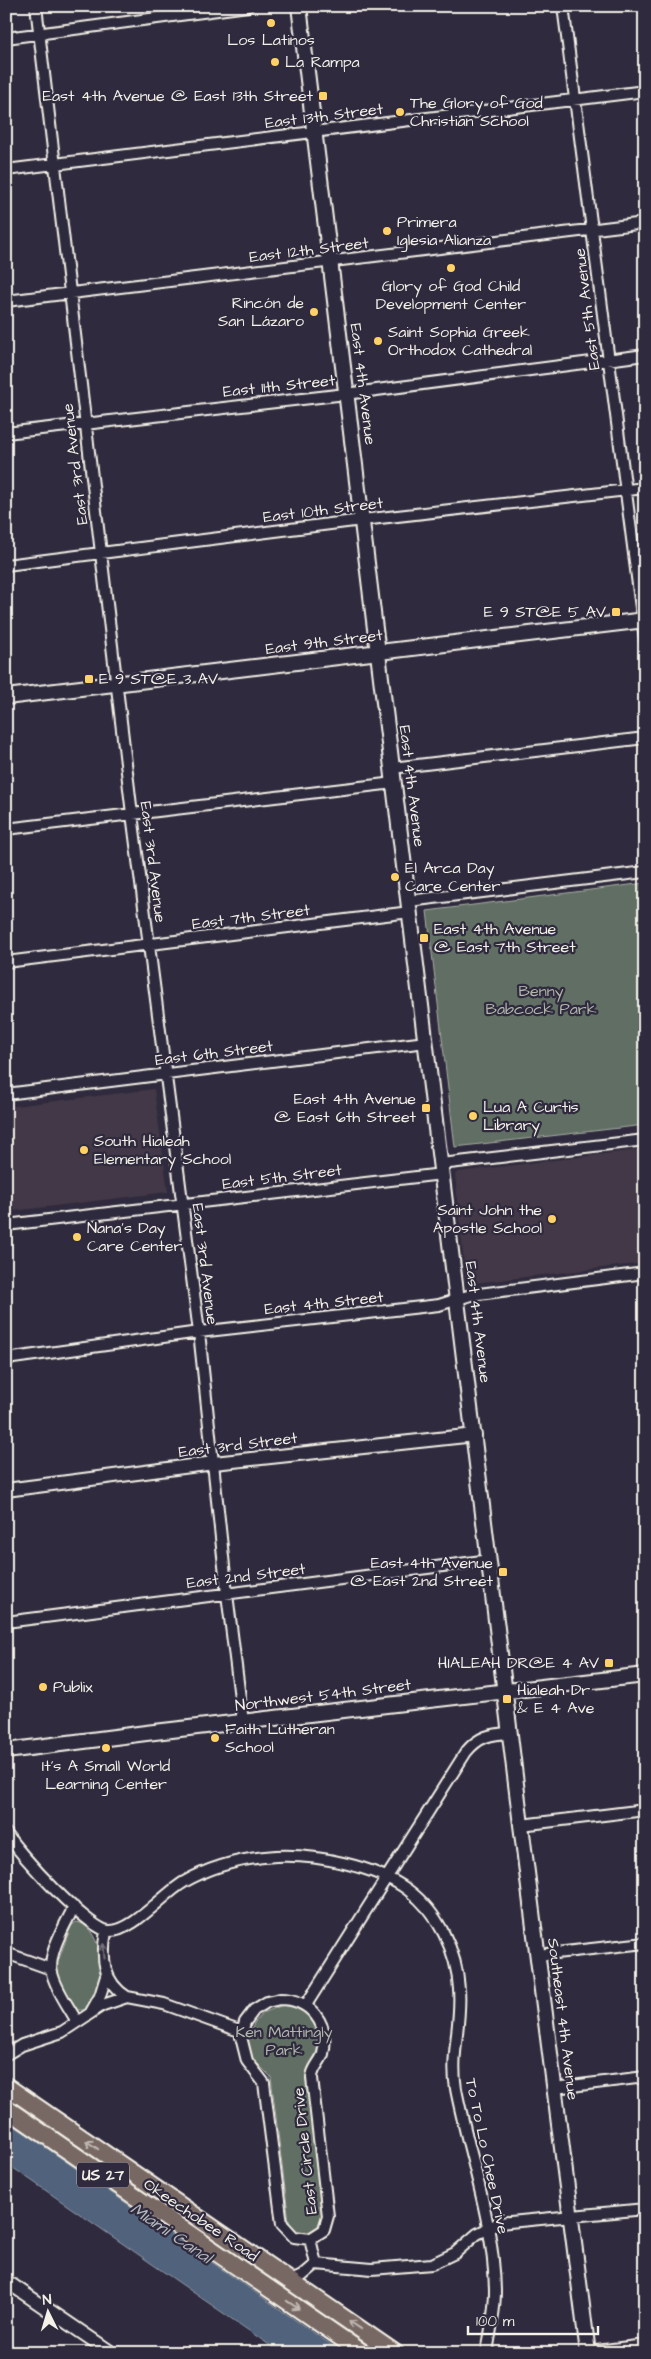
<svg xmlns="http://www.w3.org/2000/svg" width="651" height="2359" font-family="'Architects Daughter',sans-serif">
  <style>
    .built { fill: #423846 }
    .green { fill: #616e64; stroke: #aab0a6 }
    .water { fill: #51627b; stroke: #929ba7 }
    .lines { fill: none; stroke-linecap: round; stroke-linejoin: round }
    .minor-casing { stroke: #f4f1e8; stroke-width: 14 }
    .tertiary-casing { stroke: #f4f1e8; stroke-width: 16 }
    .secondary-casing { stroke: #f4f1e8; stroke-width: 18 }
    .trunk-casing { stroke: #f4f1e8; stroke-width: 20 }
    .minor { stroke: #2f2a3d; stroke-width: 10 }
    .tertiary { stroke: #2f2a3d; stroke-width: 12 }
    .secondary { stroke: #2f2a3d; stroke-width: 14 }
    .trunk { stroke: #776864; stroke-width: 16 }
    .oneway { stroke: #747079 }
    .oneway2 { stroke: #c2bab3 }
    .poi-dot { fill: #ffd166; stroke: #2f2a3d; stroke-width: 2 }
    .labels { text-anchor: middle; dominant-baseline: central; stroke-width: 4.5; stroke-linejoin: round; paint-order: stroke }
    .shield { fill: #2f2a3d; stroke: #b9b5b5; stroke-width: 1 }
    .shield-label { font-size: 15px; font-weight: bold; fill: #f4f1e8 }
    .poi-label { font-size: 16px; fill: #f4f1e8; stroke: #2f2a3d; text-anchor: start }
    .street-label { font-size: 16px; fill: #f4f1e8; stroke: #2f2a3d }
    .park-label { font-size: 16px; fill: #b2b6ad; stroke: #2f2a3d }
    .water-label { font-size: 18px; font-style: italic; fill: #b3b8bc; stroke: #2f2a3d }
  </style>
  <rect width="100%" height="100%" fill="#2f2a3d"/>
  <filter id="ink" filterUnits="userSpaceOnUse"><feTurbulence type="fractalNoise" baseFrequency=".02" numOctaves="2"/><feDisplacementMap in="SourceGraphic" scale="10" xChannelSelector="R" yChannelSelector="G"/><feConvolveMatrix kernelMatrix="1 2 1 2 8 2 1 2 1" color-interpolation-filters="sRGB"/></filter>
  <g filter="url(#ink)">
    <path class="built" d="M154,1089L168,1192L6,1212V1107Z
      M645,1149V1263L466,1284L455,1175L457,1172Z"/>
    <path class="green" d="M645,883V1125L455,1147L427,911Z
      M76,1922C98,1923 108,1974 100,1990C97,1997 91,2004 87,2010H76L57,1973L56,1967L71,1926Z
      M283,2005C323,2013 328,2038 307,2070L323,2212L316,2230L303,2234L292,2229L289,2221L271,2077L253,2059L248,2041L254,2023L263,2013Z"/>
    <path class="water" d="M6,2120L343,2353H281L6,2163Z"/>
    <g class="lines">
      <g class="minor-casing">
        <path id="minor" d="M36,6L132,814L199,1332L227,1594L243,1722
          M563,6L645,639
          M6,38L248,6
          M6,170L645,91
          M6,301L645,223
          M6,433L346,394L645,355
          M6,565L362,520L645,488
          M392,768L645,738
          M6,829L394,783
          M409,901L645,872
          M6,962L410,912
          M6,1094L426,1042
          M441,1164L645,1140
          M6,1225L442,1174
          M6,1359L199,1332L439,1305L471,1295L645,1273
          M6,1622L490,1560
          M521,1825L645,1810
          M6,1833C17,1852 89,1930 109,1931C133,1932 163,1894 184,1882C212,1866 244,1858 276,1856C315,1854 376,1866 408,1890C438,1912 457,1952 459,1989C462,2023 450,2055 456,2089C469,2156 494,2222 495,2291C495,2312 490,2332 487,2353
          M74,1907C66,1923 47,1954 52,1973C56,1990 69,2007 77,2022
          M106,1931C101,1958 103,1982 127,1997
          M6,1953L51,1969
          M538,1955L645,1943
          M280,1999C310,1999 330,2023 323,2054C320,2063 312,2068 312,2078L328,2216L324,2230L310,2239L294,2237L282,2224L264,2083L247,2061L241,2037L245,2022L254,2010L267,2002Z
          M306,2005L466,1752C479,1736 491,1734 510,1733
          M91,2012L100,1996L107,1973
          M7,2054L22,2045L62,2032L103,2005L127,1997L164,2004L242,2032
          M555,2088L645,2077
          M310,2239L316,2264
          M316,2264L372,2269L432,2264L455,2253L477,2234L499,2223L645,2209
          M291,2281L302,2276L316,2264
          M588,2352L645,2345"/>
      </g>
      <g class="tertiary-casing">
        <path id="tertiary" d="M6,1490L214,1463L475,1435
          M6,2281L112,2353"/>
      </g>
      <g class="secondary-casing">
        <path id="secondary" d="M299,6L521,1825L588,2353
          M6,697L645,620
          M6,1751L146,1733L645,1675"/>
      </g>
      <g class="trunk-casing">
        <path id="trunk" d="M6,2086L395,2353
          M6,2108L363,2353"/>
      </g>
      <use href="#minor" class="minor"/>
      <use href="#tertiary" class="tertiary"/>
      <use href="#secondary" class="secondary"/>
      <use href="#trunk" class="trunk"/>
    </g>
    <defs><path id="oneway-shaft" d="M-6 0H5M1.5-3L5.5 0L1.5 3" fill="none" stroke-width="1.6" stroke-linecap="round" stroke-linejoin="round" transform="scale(1.25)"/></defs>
    <use class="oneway" href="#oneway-shaft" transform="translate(104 1951) rotate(-94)"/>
    <g class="oneway2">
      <use href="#oneway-shaft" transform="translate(92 2145) rotate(-146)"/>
      <use href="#oneway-shaft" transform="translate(293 2305) rotate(34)"/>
      <use href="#oneway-shaft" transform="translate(355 2325) rotate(-146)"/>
    </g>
  </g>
  <g class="poi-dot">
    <circle cx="271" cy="23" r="5"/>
    <circle cx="275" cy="62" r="5"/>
    <rect x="318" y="91" width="10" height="10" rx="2.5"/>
    <circle cx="400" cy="112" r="5"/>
    <circle cx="387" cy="231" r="5"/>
    <circle cx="451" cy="268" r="5"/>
    <circle cx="314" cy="312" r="5"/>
    <circle cx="378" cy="341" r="5"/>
    <rect x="611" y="607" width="10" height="10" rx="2.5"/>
    <rect x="84" y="674" width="10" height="10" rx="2.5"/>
    <circle cx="395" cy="877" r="5"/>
    <rect x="419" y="933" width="10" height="10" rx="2.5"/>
    <rect x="421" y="1103" width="10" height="10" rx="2.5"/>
    <circle cx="473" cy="1116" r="5"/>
    <circle cx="84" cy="1150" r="5"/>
    <circle cx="552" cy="1219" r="5"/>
    <circle cx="77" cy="1237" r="5"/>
    <rect x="498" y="1567" width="10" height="10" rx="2.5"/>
    <rect x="604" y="1658" width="10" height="10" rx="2.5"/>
    <circle cx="43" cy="1687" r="5"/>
    <rect x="502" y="1694" width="10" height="10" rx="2.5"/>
    <circle cx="215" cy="1738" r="5"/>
    <circle cx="106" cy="1748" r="5"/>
  </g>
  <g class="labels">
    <rect class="shield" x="77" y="2162.5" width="52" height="25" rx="4"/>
    <g class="shield-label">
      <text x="103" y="2175">US 27</text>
    </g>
    <g class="poi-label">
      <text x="271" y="40" text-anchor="middle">Los Latinos</text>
      <text x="285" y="62">La Rampa</text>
      <text x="313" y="96" text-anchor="end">East 4th Avenue @ East 13th Street</text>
      <text x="410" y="103">The Glory of God<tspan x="410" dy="18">Christian School</tspan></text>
      <text x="397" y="222">Primera<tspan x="397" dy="18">Iglesia Alianza</tspan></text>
      <text x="451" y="286" text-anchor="middle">Glory of God Child<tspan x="451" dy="18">Development Center</tspan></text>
      <text x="304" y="303" text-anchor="end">Rincón de<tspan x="304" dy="18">San Lázaro</tspan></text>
      <text x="388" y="332">Saint Sophia Greek<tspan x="388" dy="18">Orthodox Cathedral</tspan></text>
      <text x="606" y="612" text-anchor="end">E 9 ST@E 5 AV</text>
      <text x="99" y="679">E 9 ST@E 3 AV</text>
      <text x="405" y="868">El Arca Day<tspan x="405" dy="18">Care Center</tspan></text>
      <text x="434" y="929">East 4th Avenue<tspan x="434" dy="18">@ East 7th Street</tspan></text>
      <text x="416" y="1099" text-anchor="end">East 4th Avenue<tspan x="416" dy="18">@ East 6th Street</tspan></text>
      <text x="483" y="1107">Lua A Curtis<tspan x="483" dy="18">Library</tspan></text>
      <text x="94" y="1141">South Hialeah<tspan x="94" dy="18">Elementary School</tspan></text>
      <text x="542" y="1210" text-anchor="end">Saint John the<tspan x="542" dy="18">Apostle School</tspan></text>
      <text x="87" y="1228">Nana's Day<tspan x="87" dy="18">Care Center</tspan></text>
      <text x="493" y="1563" text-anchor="end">East 4th Avenue<tspan x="493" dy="18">@ East 2nd Street</tspan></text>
      <text x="599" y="1663" text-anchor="end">HIALEAH DR@E 4 AV</text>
      <text x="53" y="1687">Publix</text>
      <text x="517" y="1690">Hialeah Dr<tspan x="517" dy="18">&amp; E 4 Ave</tspan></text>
      <text x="225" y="1729">Faith Lutheran<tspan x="225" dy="18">School</tspan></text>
      <text x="106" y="1766" text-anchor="middle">It's A Small World<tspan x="106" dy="18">Learning Center</tspan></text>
    </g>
    <g class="street-label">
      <text transform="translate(324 116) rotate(-7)">East 13th Street</text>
      <text transform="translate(309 250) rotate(-7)">East 12th Street</text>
      <text transform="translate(587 309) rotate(-97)">East 5th Avenue</text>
      <text transform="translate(363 384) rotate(83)">East 4th Avenue</text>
      <text transform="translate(279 386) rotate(-6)">East 11th Street</text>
      <text transform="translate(75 464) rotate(-97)">East 3rd Avenue</text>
      <text transform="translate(323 510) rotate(-7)">East 10th Street</text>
      <text transform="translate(324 642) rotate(-7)">East 9th Street</text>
      <text transform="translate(412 786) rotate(83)">East 4th Avenue</text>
      <text transform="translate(153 862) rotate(83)">East 3rd Avenue</text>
      <text transform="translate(251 917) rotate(-7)">East 7th Street</text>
      <text transform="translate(214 1053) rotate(-7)">East 6th Street</text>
      <text transform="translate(282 1177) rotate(-7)">East 5th Street</text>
      <text transform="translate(205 1264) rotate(83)">East 3rd Avenue</text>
      <text transform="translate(324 1303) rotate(-6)">East 4th Street</text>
      <text transform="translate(478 1322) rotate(83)">East 4th Avenue</text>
      <text transform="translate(238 1445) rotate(-7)">East 3rd Street</text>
      <text transform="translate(246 1576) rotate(-7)">East 2nd Street</text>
      <text transform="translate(323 1695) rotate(-7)">Northwest 54th Street</text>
      <text transform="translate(563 2019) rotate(83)">Southeast 4th Avenue</text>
      <text transform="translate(305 2151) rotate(-96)">East Circle Drive</text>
      <text transform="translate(487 2156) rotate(78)">To To Lo Chee Drive</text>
      <text transform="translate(201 2220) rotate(34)">Okeechobee Road</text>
    </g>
    <g class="park-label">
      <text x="541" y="991">Benny<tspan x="541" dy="18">Babcock Park</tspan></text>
      <text x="284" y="2032">Ken Mattingly<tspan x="284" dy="18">Park</tspan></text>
    </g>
    <g class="water-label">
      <text transform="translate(171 2233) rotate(34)">Miami Canal</text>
    </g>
  </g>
  <rect width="651" height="2359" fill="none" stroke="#2f2a3d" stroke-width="25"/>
  <rect x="12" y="12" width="626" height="2334" fill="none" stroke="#f4f1e8" stroke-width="2" filter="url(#ink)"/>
  <g transform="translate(48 2312) rotate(355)" stroke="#2f2a3d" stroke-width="4" paint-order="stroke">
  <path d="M0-4L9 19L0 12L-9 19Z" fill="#f4f1e8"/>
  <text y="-8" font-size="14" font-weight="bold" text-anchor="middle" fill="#f4f1e8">N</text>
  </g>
  <path d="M468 2326v8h130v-8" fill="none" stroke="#f4f1e8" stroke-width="2.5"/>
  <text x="476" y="2326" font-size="15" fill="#f4f1e8" stroke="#2f2a3d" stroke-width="4" paint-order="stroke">100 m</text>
</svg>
